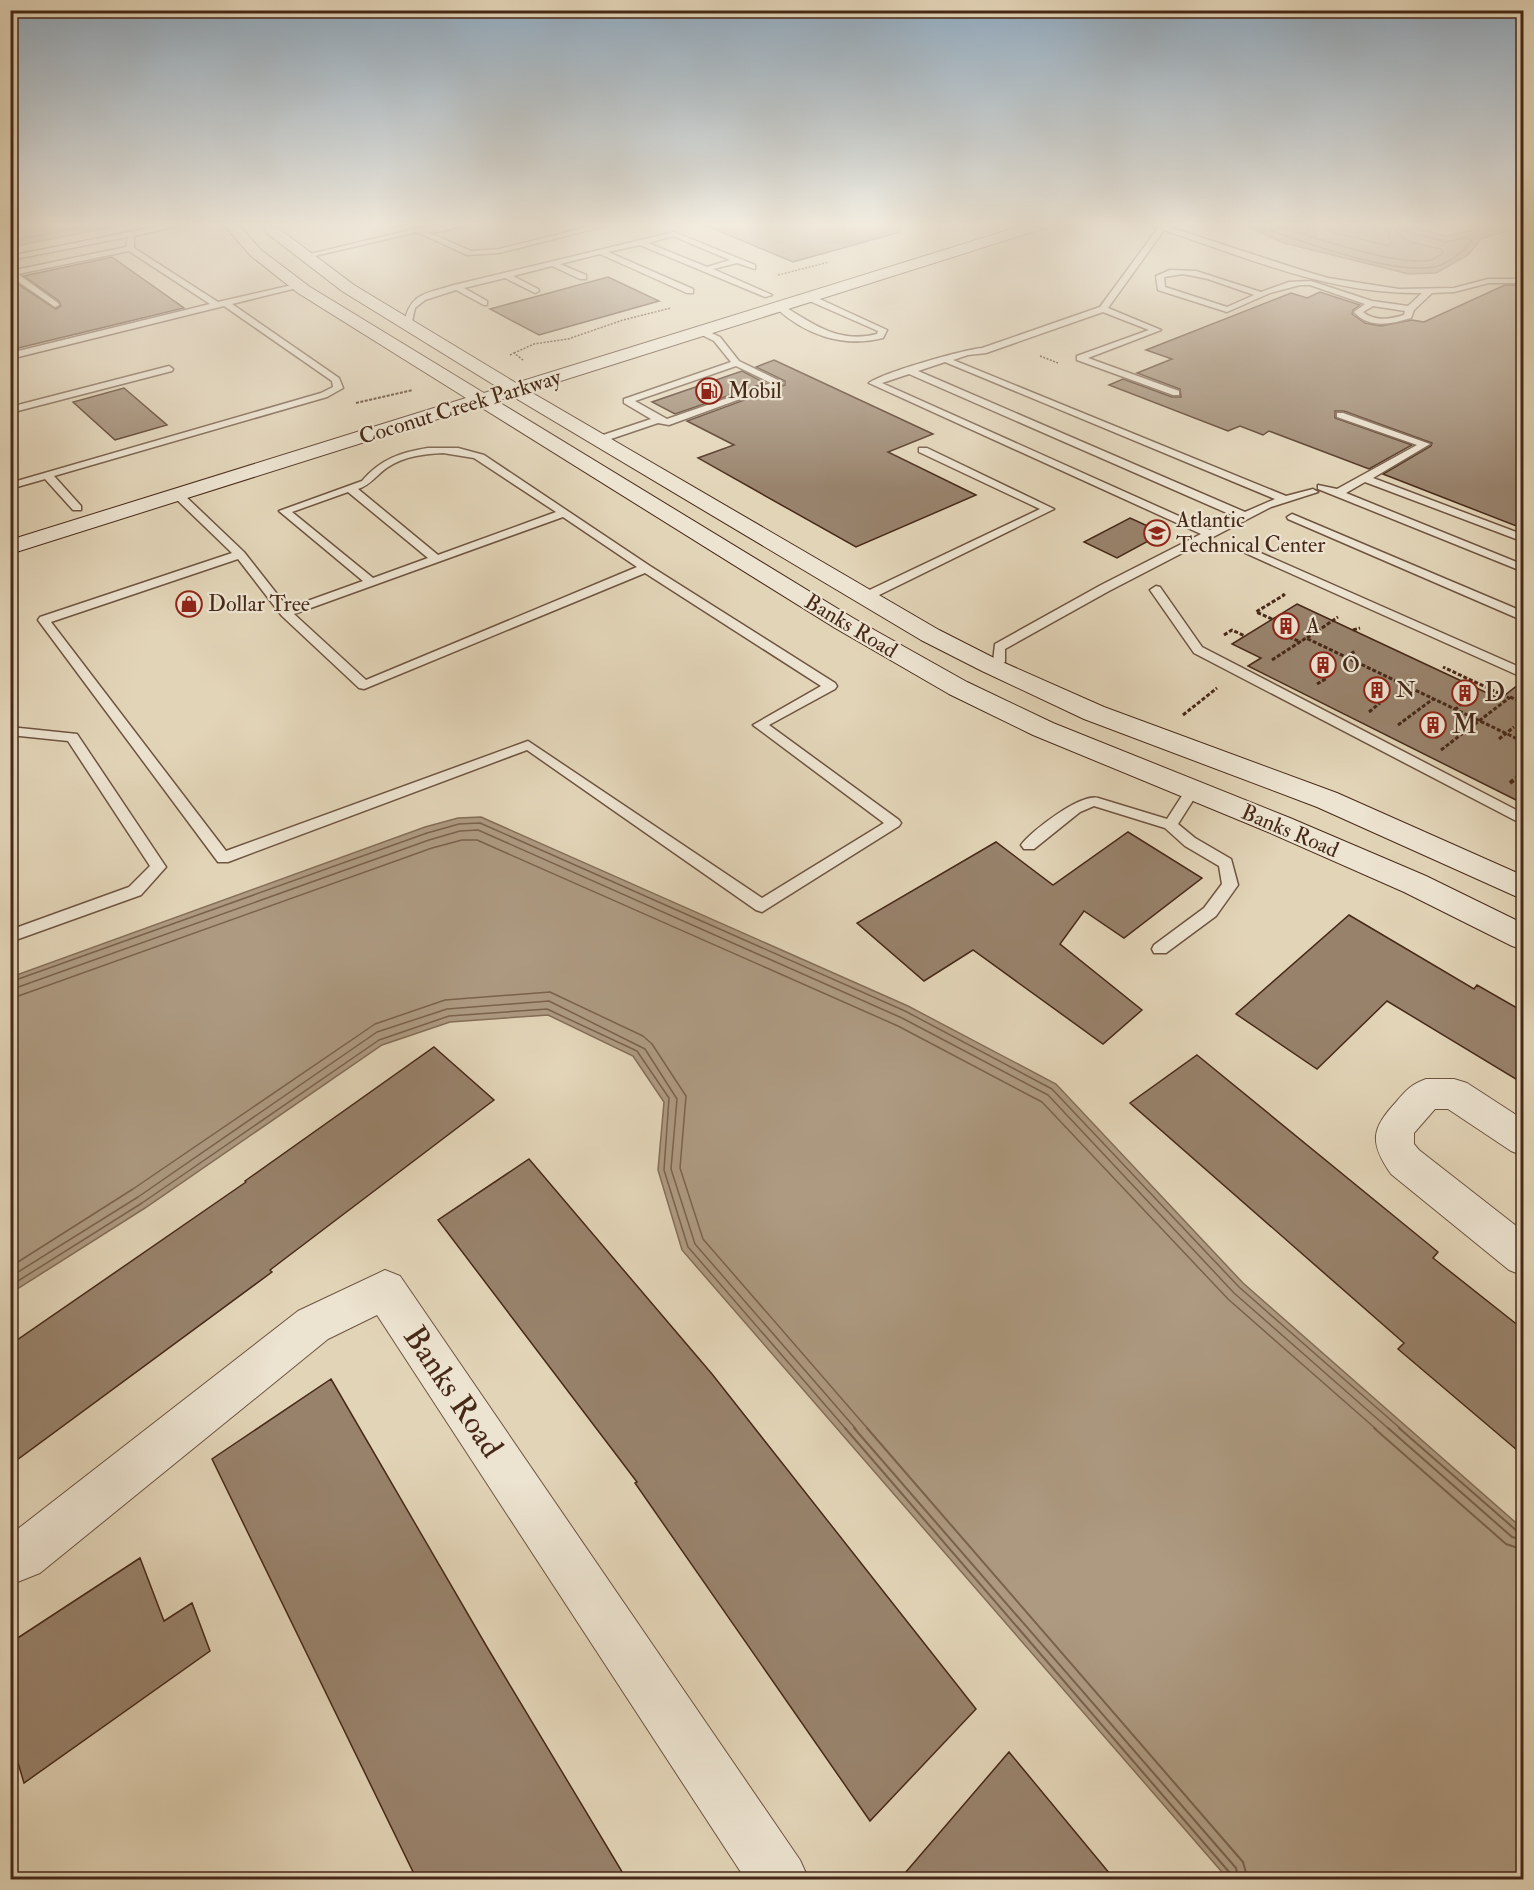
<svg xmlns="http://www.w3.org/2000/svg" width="1534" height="1890" font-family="'IM FELL Double Pica',serif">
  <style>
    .water { fill: #ad9a81; stroke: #846d57; stroke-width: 1.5 }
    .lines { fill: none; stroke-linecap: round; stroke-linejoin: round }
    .shore-far1 { stroke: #7a624c; stroke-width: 1.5 }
    .shore { stroke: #7a624c; stroke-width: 2 }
    .building { fill: #98826b; stroke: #472918; stroke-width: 1.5 }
    .lane-casing { stroke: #6e5440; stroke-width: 3 }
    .street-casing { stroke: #6e5440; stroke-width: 2 }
    .secondary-casing { stroke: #472918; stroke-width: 2 }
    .path-far3 { stroke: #472918; stroke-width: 1.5; stroke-dasharray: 2 1.5; stroke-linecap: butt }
    .path-far2 { stroke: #472918; stroke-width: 2; stroke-dasharray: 3 1.5; stroke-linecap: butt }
    .path-far1 { stroke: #472918; stroke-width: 3; stroke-dasharray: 4 2; stroke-linecap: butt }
    .path { stroke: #472918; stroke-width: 4; stroke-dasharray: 4.5 3; stroke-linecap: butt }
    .lane { fill: #ece3d0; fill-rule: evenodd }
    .street { fill: #ece3d0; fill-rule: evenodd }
    .secondary { fill: #ece3d0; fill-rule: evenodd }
    .labels { text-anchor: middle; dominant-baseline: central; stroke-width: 4.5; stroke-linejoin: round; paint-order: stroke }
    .far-poi-label { font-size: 22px; fill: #472918; stroke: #ece3d0; text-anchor: start }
    .far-street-label { font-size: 22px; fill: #472918; stroke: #ece3d0 }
    .poi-label { font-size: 26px; fill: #472918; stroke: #ece3d0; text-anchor: start }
    .near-street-label { font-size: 32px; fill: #472918; stroke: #ece3d0 }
  </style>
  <rect width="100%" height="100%" fill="#e2d4b7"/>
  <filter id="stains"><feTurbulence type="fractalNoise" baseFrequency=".00333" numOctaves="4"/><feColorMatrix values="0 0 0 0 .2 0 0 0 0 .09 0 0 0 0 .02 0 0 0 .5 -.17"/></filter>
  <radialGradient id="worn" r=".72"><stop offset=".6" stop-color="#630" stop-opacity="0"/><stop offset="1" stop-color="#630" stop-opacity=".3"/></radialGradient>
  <path class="water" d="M11,223H132L11,247Z
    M1238,223H1397L1446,236L1481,228L1477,223H1523L1524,229L1517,228L1481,239L1468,255L1436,273L1409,274L1284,243Z
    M481,817L908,1006L1056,1084L1243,1283L1523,1529V1879H1228L682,1250L658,1170L664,1102L633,1056L548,1015L450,1022L382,1045L145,1208L11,1293V977L425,827L458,818Z"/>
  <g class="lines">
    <path class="shore-far1" d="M1251,223C1294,239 1390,275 1434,267C1448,264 1463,252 1471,241L1468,237L1445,242L1405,231L1401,223
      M1271,223C1305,235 1397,267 1431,260C1435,259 1439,256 1443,253L1441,249C1423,245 1398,244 1393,223
      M1297,223L1389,246L1391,242L1384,223
      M10,241L101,223
      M10,982L427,833L459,824L480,823L905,1011L1052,1089L1239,1287L1401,1429
      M10,990L429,840L460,831L478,830L902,1018L1048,1095L1234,1293L1389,1429
      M10,999L432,848L462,840H477L898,1026L1042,1102L1228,1299L1376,1429
      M10,1267L133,1189L375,1024L445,1000L550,992L643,1036L652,1044L686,1096L680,1168L703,1239L868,1429
      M10,1277L138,1197L377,1032L447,1009L549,1001L645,1049L677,1099L671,1169L695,1244L856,1429
      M10,1286L142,1203L379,1040L449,1016L547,1009L637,1051L669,1098L664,1170L688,1247L846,1429"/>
    <path class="shore" d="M845,1428L1230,1873L1232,1880
      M854,1428L1236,1868L1239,1880
      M867,1428L1243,1862L1248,1880
      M1374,1428L1506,1544L1524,1550
      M1388,1428L1512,1537L1524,1540
      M1399,1428L1517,1531L1524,1533"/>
  </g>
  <path class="building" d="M700,223H899L900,232L793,262Z
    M112,257L184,308L10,350V279L56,309L61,306L59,301L24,276Z
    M608,277L659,301L539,335L490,309Z
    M1505,285H1524V529L1383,474L1431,446L1432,443L1344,411H1335V418L1412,445L1369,469L1269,431L1263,435L1240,426L1228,431L1109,385L1123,379L1172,397H1181L1180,389L1137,373L1172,359L1146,350L1291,293L1307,298L1320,292L1360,305L1353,310L1352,314L1365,323L1381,326L1412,320L1424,322Z
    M774,360L933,434L888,452L976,495L856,547L698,458L734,445L687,421L785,385V381L756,367Z
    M742,371L765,383L675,414L652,402Z
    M124,388L167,425L115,440L73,402Z
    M1130,518L1163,533L1117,558L1084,542Z
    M1297,604L1500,699L1524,680V804L1248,666L1261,658L1232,644Z
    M1128,832L1202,878L1124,938L1084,911L1060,944L1142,1010L1103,1044L973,950L924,981L857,923L996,842L1053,885Z
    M1349,915L1474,989L1477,985L1524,1012V1084L1387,1001L1317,1069L1236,1014Z
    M434,1047L494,1100L270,1270L272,1272L10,1465V1345L246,1182L245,1181Z
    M1197,1055L1438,1252L1433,1258L1524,1330V1456L1398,1349L1404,1343L1130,1103Z
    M529,1159L712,1374L976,1709L870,1821L635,1483L637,1482L438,1220Z
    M331,1379L487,1647L627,1880H417L212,1459Z
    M140,1558L164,1621L192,1603L210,1651L24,1783L10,1736V1643Z
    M1009,1752L1115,1880H899Z"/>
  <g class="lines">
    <g class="lane-casing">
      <path id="lane" d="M175,223H190L134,236V248L218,302L301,283V287L232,304L339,378L343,388L327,397L54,476L81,506V510H73L45,479L10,489V483L321,393L333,387L332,381L224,306L10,359V353L210,304L129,251L18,274L58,303L59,305L55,307L10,276V271L126,247L128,237L10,260V256Z
        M455,223H466L444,231L428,232L471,251L499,249L604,223H617L499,253L467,255L417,232L306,258L302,256L418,228L443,227Z
        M1146,223H1174L1169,227L1301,270L1328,278L1399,289L1454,288L1488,279H1524V283H1489L1454,292L1432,293L1414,310L1411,318C1391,324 1369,329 1354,312L1365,304L1310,285H1300L1270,293L1227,312L1158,290L1156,276L1170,270L1196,271L1261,292L1289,282L1311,281L1372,301L1408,306L1422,293C1333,295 1247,258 1164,230L1108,308L1161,330L1088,358L1179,391V395H1173L1077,360V356L1149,330L1103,312L986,353L968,355L953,360L1286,496L1313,489L1318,492L1271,507L1109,591L1005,649V662L999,666L994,665L993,662L995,644L1101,585L1201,534L869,383C884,372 963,350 982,348L1100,307L1158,228ZM1183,274L1208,279L1254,295L1227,307L1165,287L1164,277ZM1373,306L1405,311L1404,315C1390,319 1376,322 1363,312ZM945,362L1275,499L1245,512L918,371ZM909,374L1236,517L1210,530L882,383Z
        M674,232L755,265V269L737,263L713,269L772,295L765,297L640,245L608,252L693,289V293H687L600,254L560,264L586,275V279H580L552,266L513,276L538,289L539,291L535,293L505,278L464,288L487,301V305H484L456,290L453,291L425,300L415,308L411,326L404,324C410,292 426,294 454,285ZM673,236L730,260L707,267L648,243Z
        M805,295H811L887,330L883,338C843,348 805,335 775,307L782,305C813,324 839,344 877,334L878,331L805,299Z
        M701,328L720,337L739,361L784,383L669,425L658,423L602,442H594V438L651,419L624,403V399L731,362L714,341L698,333L697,331ZM736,366L771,383L667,419L635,401Z
        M169,366L173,369L172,371L10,413V407Z
        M1337,413H1343L1430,444L1373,478L1524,535V542L1365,482L1346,493L1524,565V572L1318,489V485L1337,489L1417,445L1337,417Z
        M428,448H458L484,455L650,566L835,683L837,686L835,689L769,725L899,820L901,823L899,826L762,912L756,910L527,750L228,862H218L38,620L40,617L232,553L174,497L173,495L178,492L182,493L244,552L288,608L363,581L279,511L362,481C380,459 402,452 428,448ZM443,453L474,458L556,512L438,555L358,489C371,485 376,475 388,467C405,456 424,454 443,453ZM348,492L428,558L373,578L292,512ZM563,517L637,567L366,680L294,614ZM238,559L282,616L359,688L364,689L645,573L821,686L753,725L884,823L762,898L528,741L226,851L51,622Z
        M919,448H927L1054,509L869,600H861V594L1040,509L919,452Z
        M1292,514L1524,612V621L1288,519L1287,517Z
        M1238,543L1524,669V678L1234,548L1232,546Z
        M1156,586L1160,587L1202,647L1524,814V825L1194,653L1150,590Z
        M10,727L77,734L166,867L141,895L10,942V930L129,887L150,866L68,741L10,735Z
        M1192,786L1199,791L1178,824L1195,838L1231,859L1238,885L1216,916L1166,953H1154L1152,949L1154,945L1204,908L1222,884L1219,866L1185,846L1165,828L1094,806L1080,812L1034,849H1024L1021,845C1031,831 1081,793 1098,798L1167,819L1187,788Z"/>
    </g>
    <g class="street-casing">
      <path id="street" d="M1426,1079H1454L1467,1083L1524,1120V1156L1511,1151L1448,1109H1435L1414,1133V1144L1419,1150L1524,1232V1276L1509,1270L1391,1174C1369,1142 1371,1129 1397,1101C1406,1090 1412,1084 1426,1079Z
        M385,1270L400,1276L800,1860L809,1880H746L377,1315L328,1339L40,1573L10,1585V1535L298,1311Z"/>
    </g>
    <g class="secondary-casing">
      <path id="secondary" d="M222,223H237L261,250L310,287L484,393L499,388L342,291L268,234L261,223H275L278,228L354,285L516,383L1031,223H1053L1051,226L529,391L939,630L1000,661L1104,707L1337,793L1524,876V900L1317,807L1084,719L982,671L921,640L512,396L497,401L853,618L967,682L1053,723L1290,818L1426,876L1524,924V950L1512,946L1404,892L1268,832L1033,735L949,694L835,628L479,406L10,554V540L466,398L298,293L251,256Z"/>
    </g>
    <path class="path-far3" d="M1070,227L1081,223
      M778,275L829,262
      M514,353L534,344L568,339L623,320L671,308
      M510,355L514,353L523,360
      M1040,356L1058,363"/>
    <path class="path-far2" d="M356,403L413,390"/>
    <path class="path-far1" d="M1272,619L1256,612L1284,595L1281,594
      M1353,630L1360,628
      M1224,635L1232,630L1245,636
      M1289,637L1301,642
      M1307,638L1338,617
      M1346,657L1355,651
      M1272,660L1306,638L1524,742
      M1317,684L1327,678
      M1405,685L1412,679
      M1510,697L1524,703
      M1455,710L1463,702
      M1369,712L1380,703
      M1183,715L1217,688
      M1398,725L1433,699
      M1451,733L1458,736
      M1499,739L1514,727
      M1441,750L1509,698L1443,667
      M1519,776L1521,774"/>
    <path class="path" d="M1510,783L1521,774"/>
    <use href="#lane" class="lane"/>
    <use href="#street" class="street"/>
    <use href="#secondary" class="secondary"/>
  </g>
  <linearGradient id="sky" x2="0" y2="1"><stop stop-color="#90aabf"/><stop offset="0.46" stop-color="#f2ecdf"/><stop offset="1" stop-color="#f2ecdf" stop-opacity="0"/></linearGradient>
  <rect width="1534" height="488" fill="url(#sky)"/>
  <defs>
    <g id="fuel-ring" transform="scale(1.35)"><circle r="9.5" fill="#ece3d0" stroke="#8f2418" stroke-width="1.5"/><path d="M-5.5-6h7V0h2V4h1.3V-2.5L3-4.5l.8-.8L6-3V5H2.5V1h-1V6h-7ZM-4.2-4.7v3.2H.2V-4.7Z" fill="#8f2418"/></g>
    <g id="school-ring" transform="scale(1.35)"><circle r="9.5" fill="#ece3d0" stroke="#8f2418" stroke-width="1.5"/><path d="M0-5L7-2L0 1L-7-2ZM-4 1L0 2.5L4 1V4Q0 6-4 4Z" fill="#8f2418"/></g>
    <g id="shop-ring" transform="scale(1.35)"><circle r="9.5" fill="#ece3d0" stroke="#8f2418" stroke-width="1.5"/><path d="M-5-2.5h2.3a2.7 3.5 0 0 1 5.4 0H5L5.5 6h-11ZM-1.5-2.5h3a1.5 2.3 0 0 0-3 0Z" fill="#8f2418"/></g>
    <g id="building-ring" transform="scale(1.35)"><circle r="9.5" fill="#ece3d0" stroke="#8f2418" stroke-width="1.5"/><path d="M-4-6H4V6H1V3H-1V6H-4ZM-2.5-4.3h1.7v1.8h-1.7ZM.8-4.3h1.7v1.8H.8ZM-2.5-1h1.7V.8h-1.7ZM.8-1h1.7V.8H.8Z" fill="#8f2418"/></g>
  </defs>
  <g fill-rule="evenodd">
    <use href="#fuel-ring" x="709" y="391"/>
    <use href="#school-ring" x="1157" y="533"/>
    <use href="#shop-ring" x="189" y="604"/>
    <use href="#building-ring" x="1286" y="626"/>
    <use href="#building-ring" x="1323" y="665"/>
    <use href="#building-ring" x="1377" y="690"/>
    <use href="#building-ring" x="1465" y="693"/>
    <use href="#building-ring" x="1433" y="725"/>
  </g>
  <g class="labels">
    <g class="far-poi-label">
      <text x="728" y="391">Mobil</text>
      <text x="1176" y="520">Atlantic<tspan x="1176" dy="25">Technical Center</tspan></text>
      <text x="208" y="604">Dollar Tree</text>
      <text x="1306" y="626">A</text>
      <text x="1342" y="665">O</text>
      <text x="1396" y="690">N</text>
    </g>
    <g class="far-street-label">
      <text transform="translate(460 407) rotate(-17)">Coconut Creek Parkway</text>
      <text transform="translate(851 626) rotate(31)">Banks Road</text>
      <text transform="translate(1290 831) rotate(23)">Banks Road</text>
    </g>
    <g class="poi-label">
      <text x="1484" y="693">D</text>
      <text x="1452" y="725">M</text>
    </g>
    <g class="near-street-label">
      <text transform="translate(453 1392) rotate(56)">Banks Road</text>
    </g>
  </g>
  <rect width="1534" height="1890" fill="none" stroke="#e2d4b7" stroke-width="36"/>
  <rect x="12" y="12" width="1510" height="1866" fill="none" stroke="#472918" stroke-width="3"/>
  <rect x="18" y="18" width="1498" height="1854" fill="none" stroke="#472918" stroke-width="1.5"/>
  <rect width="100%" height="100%" filter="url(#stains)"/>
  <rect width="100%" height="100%" fill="url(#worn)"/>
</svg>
